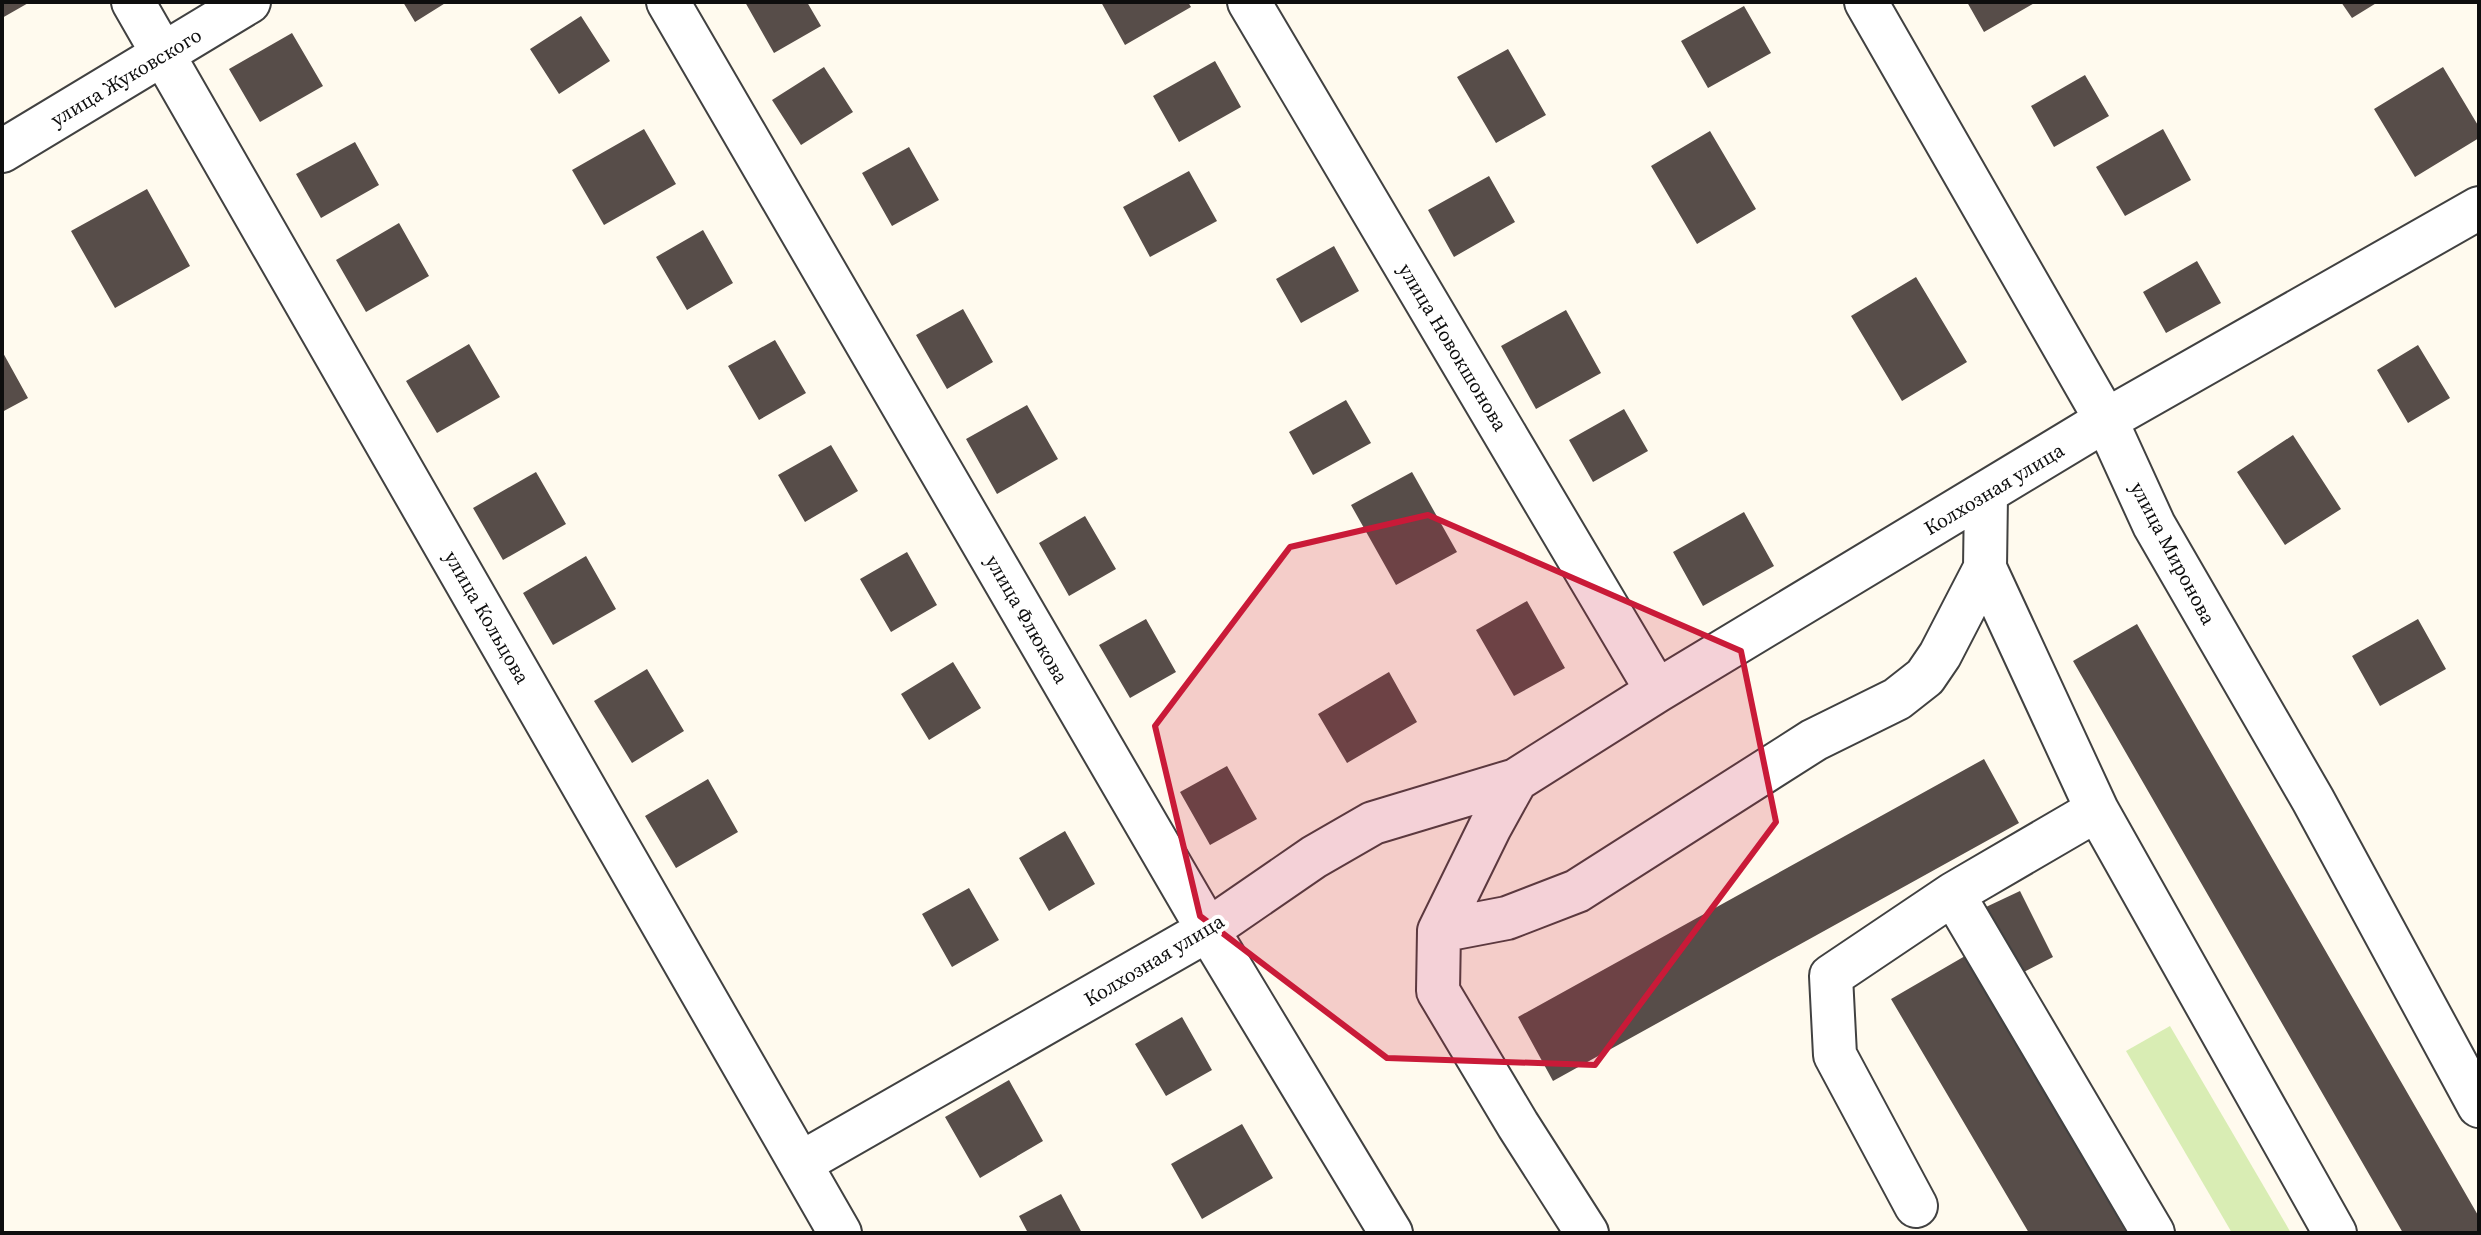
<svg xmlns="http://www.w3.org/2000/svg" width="2481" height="1235" font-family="'Source Serif 4',serif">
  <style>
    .green { fill: #d9edb4 }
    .building { fill: #574d49 }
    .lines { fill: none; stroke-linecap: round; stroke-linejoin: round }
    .minor-casing { stroke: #414141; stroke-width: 46 }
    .minor { stroke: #fff; stroke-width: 42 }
    .marked { fill: #c91a38; fill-opacity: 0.2; stroke: #c91a38; stroke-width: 6; stroke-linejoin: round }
    .labels { text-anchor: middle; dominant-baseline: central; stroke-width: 8; stroke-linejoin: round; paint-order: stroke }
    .street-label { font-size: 20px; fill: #0e0e0e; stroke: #fff }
  </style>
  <rect width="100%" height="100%" fill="#fffaee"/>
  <path class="green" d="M2170,1026L2291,1233H2232L2126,1051Z"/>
  <path class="building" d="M2,2H30L2,18Z
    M403,2H447L415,22Z
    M745,2H807L821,26L774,53Z
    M1101,2H1188L1191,7L1125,45Z
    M1967,2H2036L1984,32Z
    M2341,2H2378L2352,18Z
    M1744,6L1771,53L1708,88L1681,41Z
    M581,16L610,61L559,94L530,49Z
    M292,33L323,86L260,122L229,69Z
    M1508,49L1546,115L1496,143L1457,77Z
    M1215,61L1241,107L1179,142L1153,96Z
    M824,67L853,112L801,145L772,100Z
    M2443,67L2479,127V138L2415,177L2374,109Z
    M2085,75L2109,116L2054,147L2031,106Z
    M644,129L676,184L604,225L572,170Z
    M2163,129L2191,180L2125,216L2096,167Z
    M1710,131L1756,209L1697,244L1651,166Z
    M355,142L379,185L321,218L296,174Z
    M909,147L939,200L892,226L862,173Z
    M1189,171L1217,221L1150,257L1123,207Z
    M1489,176L1515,222L1454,257L1428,210Z
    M147,189L190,266L115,308L71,231Z
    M399,223L429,276L366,312L336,260Z
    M703,230L733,283L687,310L656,257Z
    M1334,246L1359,291L1301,323L1276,279Z
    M2197,261L2221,303L2166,333L2143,292Z
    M1916,277L1967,362L1902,401L1851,316Z
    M963,309L993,362L947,389L916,335Z
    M1566,310L1601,373L1536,409L1501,346Z
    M775,340L806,393L759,420L728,366Z
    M469,344L500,397L437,433L406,381Z
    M2418,345L2450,398L2408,423L2377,370Z
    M2,351L28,398L2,412Z
    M1346,400L1371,443L1313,475L1289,432Z
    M1027,405L1058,459L997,494L966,439Z
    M1624,409L1648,451L1593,482L1569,440Z
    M2293,435L2341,509L2285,545L2237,472Z
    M831,445L858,491L805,522L778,475Z
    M536,472L566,524L503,560L473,508Z
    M1412,472L1457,552L1396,585L1351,505Z
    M1744,512L1774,566L1703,606L1673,552Z
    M1085,516L1116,569L1069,596L1039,543Z
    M907,552L937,605L891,632L860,579Z
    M586,556L616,609L553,645L523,593Z
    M1527,601L1565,668L1514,696L1476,630Z
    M1146,619L1176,672L1130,698L1099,645Z
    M2418,619L2446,669L2380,706L2352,656Z
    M2137,624L2479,1217V1233H2403L2073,661Z
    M953,662L981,708L929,740L901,694Z
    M647,669L684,731L632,763L594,701Z
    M1389,672L1417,722L1347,763L1318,714Z
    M1984,759L2019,823L1553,1081L1518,1017Z
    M1227,766L1257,819L1210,845L1180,792Z
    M708,779L738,832L676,868L645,816Z
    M1065,831L1095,884L1049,911L1019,858Z
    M969,888L999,940L952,967L922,914Z
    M2020,891L2053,957L2018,975L1986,907Z
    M1965,956L2127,1233H2029L1891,999Z
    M1182,1017L1212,1070L1166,1096L1135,1044Z
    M1009,1080L1043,1141L980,1178L945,1117Z
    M1242,1124L1273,1178L1202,1219L1171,1164Z
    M1061,1194L1082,1233H1028L1019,1216Z"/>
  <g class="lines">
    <g class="minor-casing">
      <path id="minor" d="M133,2L840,1233
        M668,2L1208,930L1391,1233
        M1249,2L1657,691
        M1866,2L2106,420L2154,525L2313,800L2479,1106
        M2,151L249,2
        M1986,495L1985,568L2097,810L1953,894L2153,1233
        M1516,780L1490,827L1439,931L1438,991L1518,1125L1587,1233
        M2097,810L2335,1233
        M1439,931L1507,918L1577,891L1814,740L1897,699L1925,677L1940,655L1985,568
        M801,1163L1208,930L1314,857L1373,823L1516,780L1657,691L2106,420L2479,208
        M1916,1206L1835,1055L1831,976L1953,894"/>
    </g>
    <use href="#minor" class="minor"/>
  </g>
  <path class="marked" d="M1428,515L1741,651L1776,822L1595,1065L1387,1058L1200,916L1155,726L1290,547Z"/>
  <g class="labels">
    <g class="street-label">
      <text transform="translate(126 77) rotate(-31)">улица Жуковского</text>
      <text transform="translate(1453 347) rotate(59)">улица Новокшонова</text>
      <text transform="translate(1994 489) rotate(-31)">Колхозная улица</text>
      <text transform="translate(2173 553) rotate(62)">улица Миронова</text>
      <text transform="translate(487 617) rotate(60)">улица Кольцова</text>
      <text transform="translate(1027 619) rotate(60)">улица Флюкова</text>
      <text transform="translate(1154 960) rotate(-31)">Колхозная улица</text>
    </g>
  </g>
  <rect width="2481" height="1235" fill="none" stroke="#0e0e0e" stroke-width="8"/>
</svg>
